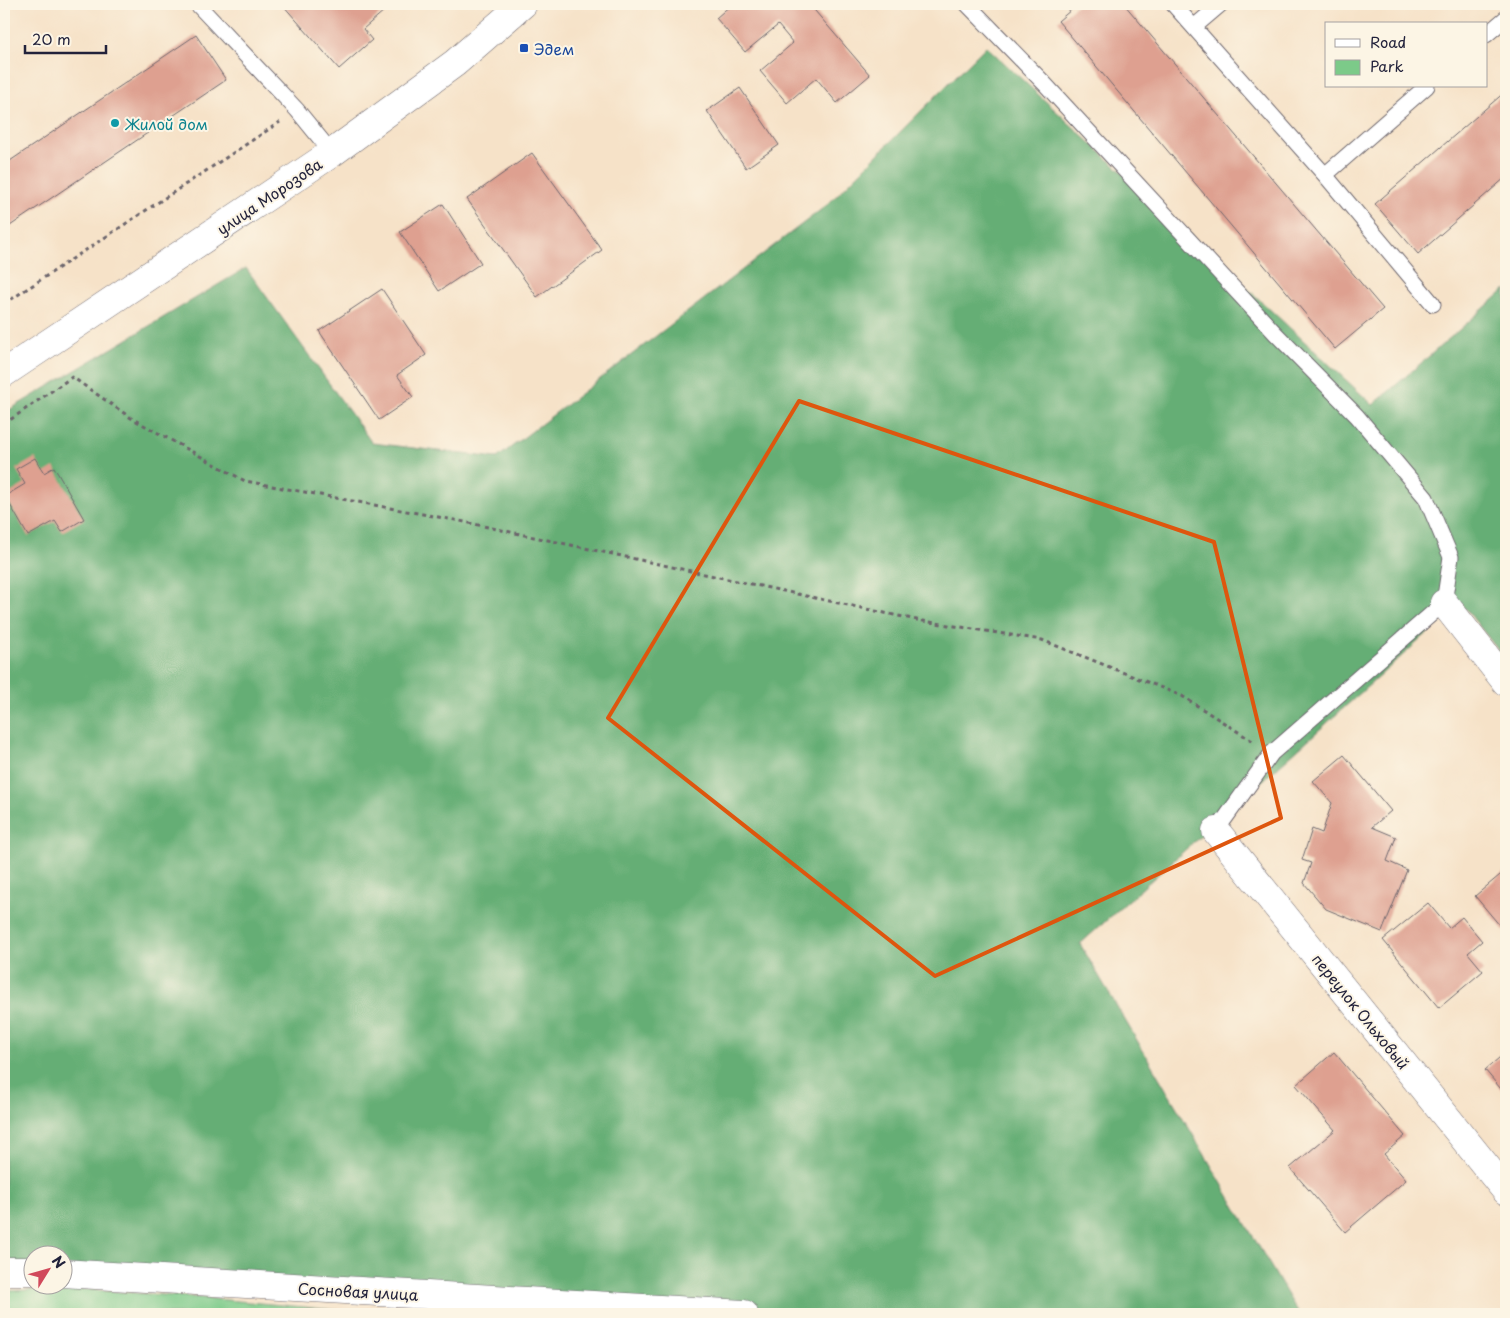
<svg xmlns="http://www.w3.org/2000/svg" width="1510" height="1318" font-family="'Playpen Sans',sans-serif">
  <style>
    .green { fill: #7cca89; stroke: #4f7662 }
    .forest { fill: #65ae75; stroke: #446858 }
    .building { fill: #dea090 }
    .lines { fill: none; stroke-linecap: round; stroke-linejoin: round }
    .service-casing { stroke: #6c656c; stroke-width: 17 }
    .minor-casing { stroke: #6c656c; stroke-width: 29 }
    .tertiary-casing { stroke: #6c656c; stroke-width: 29 }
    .path { stroke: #6c656c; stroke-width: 3; stroke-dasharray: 4 4; stroke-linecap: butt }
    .service { stroke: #fff; stroke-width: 15 }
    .minor { stroke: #fff; stroke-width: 28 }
    .tertiary { stroke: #fff; stroke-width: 28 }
    .marked { fill: none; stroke: #de560e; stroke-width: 4; stroke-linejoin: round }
    .transit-dot { fill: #1a4fb4; stroke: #fcf5e5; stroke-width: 2 }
    .culture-dot { fill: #0f9aa8; stroke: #fcf5e5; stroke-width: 2 }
    .labels { text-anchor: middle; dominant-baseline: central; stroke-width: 4; stroke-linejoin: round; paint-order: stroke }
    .transit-label { font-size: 15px; fill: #164399; stroke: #fcf5e5; text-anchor: start }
    .culture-label { font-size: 15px; fill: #0d838f; stroke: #fcf5e5; text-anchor: start }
    .street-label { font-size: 15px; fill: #22223b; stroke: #fcf5e5 }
  </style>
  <rect width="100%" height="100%" fill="#fcf5e5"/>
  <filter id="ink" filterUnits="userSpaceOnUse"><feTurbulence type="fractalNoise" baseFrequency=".02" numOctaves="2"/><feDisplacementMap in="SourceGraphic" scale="10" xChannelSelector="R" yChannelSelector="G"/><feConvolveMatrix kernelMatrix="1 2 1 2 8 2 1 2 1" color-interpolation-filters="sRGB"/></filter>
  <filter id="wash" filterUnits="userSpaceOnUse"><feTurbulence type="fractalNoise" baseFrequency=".0096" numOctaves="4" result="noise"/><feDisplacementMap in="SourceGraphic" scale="20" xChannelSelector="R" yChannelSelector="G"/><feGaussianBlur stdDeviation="1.12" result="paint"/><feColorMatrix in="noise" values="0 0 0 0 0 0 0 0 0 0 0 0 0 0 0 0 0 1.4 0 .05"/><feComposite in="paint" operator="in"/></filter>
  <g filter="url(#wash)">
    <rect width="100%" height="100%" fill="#f6e2c8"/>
    <path class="green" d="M67,1288L205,1298L380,1314H4V1294L8,1291Z"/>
    <path class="forest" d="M986,46L1373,405L1506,289V660L1461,603L1080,944L1299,1314H744L63,1273L62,1256H32V1271H4V413L246,268L372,443L497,458L827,205Z"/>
    <g id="blocks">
      <path class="building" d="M282,4H392L363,29L372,40L339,69Z
        M732,4H809L870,75L837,103L816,78L787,103L760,71L793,43L778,25L745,52L716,18Z
        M1078,4H1124L1383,309L1335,349L1058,21Z
        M196,35L226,80L4,230V165Z
        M740,88L779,145L746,168L707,111Z
        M1506,91V177L1418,254L1375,204Z
        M532,153L602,250L537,297L467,199Z
        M443,204L481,263L439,291L400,232Z
        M382,289L426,355L397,375L413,397L379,420L319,331Z
        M35,458L44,473L54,467L84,519L62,532L55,521L28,536L5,496L25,484L16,469Z
        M1344,755L1391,811L1372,827L1396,837L1387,861L1407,870L1382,932L1326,909L1304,883L1311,863L1302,860L1312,829L1322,833L1332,803L1313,781Z
        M1506,870V933L1475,896Z
        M1428,903L1449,928L1462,917L1482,941L1468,953L1483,971L1439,1008L1383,940Z
        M1334,1052L1405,1136L1384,1154L1406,1180L1345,1232L1290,1168L1335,1130L1296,1085Z
        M1506,1052V1095L1485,1070Z"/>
    </g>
  </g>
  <g filter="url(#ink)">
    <use href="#blocks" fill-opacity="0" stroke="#6c656c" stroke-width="1"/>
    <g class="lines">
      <g class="service-casing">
        <path id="service" d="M197,4L297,110L332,153
          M967,4L1044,83L1275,333L1357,416L1426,498L1451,557L1444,603L1272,753L1216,831
          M1173,4L1325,175L1433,304
          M1194,27L1221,4
          M1486,35L1506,18
          M1325,175L1427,86"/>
      </g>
      <g class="minor-casing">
        <path id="minor" d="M1444,603L1506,682
          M1216,831L1506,1191
          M4,1271H32
          M62,1273L744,1314"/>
      </g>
      <g class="tertiary-casing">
        <path id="tertiary" d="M4,373L332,153L455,63L523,4"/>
      </g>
      <path class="path" d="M4,304L280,122
        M4,424L72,377L131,418L245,481L460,521L917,620L1042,640L1182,696L1254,742"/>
      <use href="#service" class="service"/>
      <use href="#minor" class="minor"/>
      <use href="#tertiary" class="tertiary"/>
    </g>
  </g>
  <path class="marked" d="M799,401L1214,542L1281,818L935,976L608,718Z"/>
  <rect class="transit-dot" x="519" y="43" width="10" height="10" rx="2.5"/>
  <circle class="culture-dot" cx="115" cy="123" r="5"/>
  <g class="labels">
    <g class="transit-label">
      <text x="534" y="48">Эдем</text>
    </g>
    <g class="culture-label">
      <text x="125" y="123">Жилой дом</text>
    </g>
    <g class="street-label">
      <text transform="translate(269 196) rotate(-34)">улица Морозова</text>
      <text transform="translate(1361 1011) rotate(51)">переулок Ольховый</text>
      <text transform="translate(358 1291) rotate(3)">Сосновая улица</text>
    </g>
  </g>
  <rect width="1510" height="1318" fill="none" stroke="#fcf5e5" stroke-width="20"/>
  <rect x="1325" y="22" width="162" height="65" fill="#fcf5e5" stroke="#a5a1a1"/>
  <rect x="1335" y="39" width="25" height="8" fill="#ffffff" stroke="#a5a1a1"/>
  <text x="1370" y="48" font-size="15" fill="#22223b">Road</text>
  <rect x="1335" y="60" width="25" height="15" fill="#7cca89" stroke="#a5a1a1"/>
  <text x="1370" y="72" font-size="15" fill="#22223b">Park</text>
  <g transform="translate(48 1270) rotate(53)"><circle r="24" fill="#fcf5e5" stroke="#a5a1a1"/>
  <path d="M0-4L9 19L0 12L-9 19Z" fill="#d1495b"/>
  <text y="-8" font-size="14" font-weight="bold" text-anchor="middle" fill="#22223b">N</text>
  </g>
  <path d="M25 45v8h81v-8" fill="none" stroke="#22223b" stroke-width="2.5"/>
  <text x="32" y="45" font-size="15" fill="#22223b" stroke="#fcf5e5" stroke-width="4" paint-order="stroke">20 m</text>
</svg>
